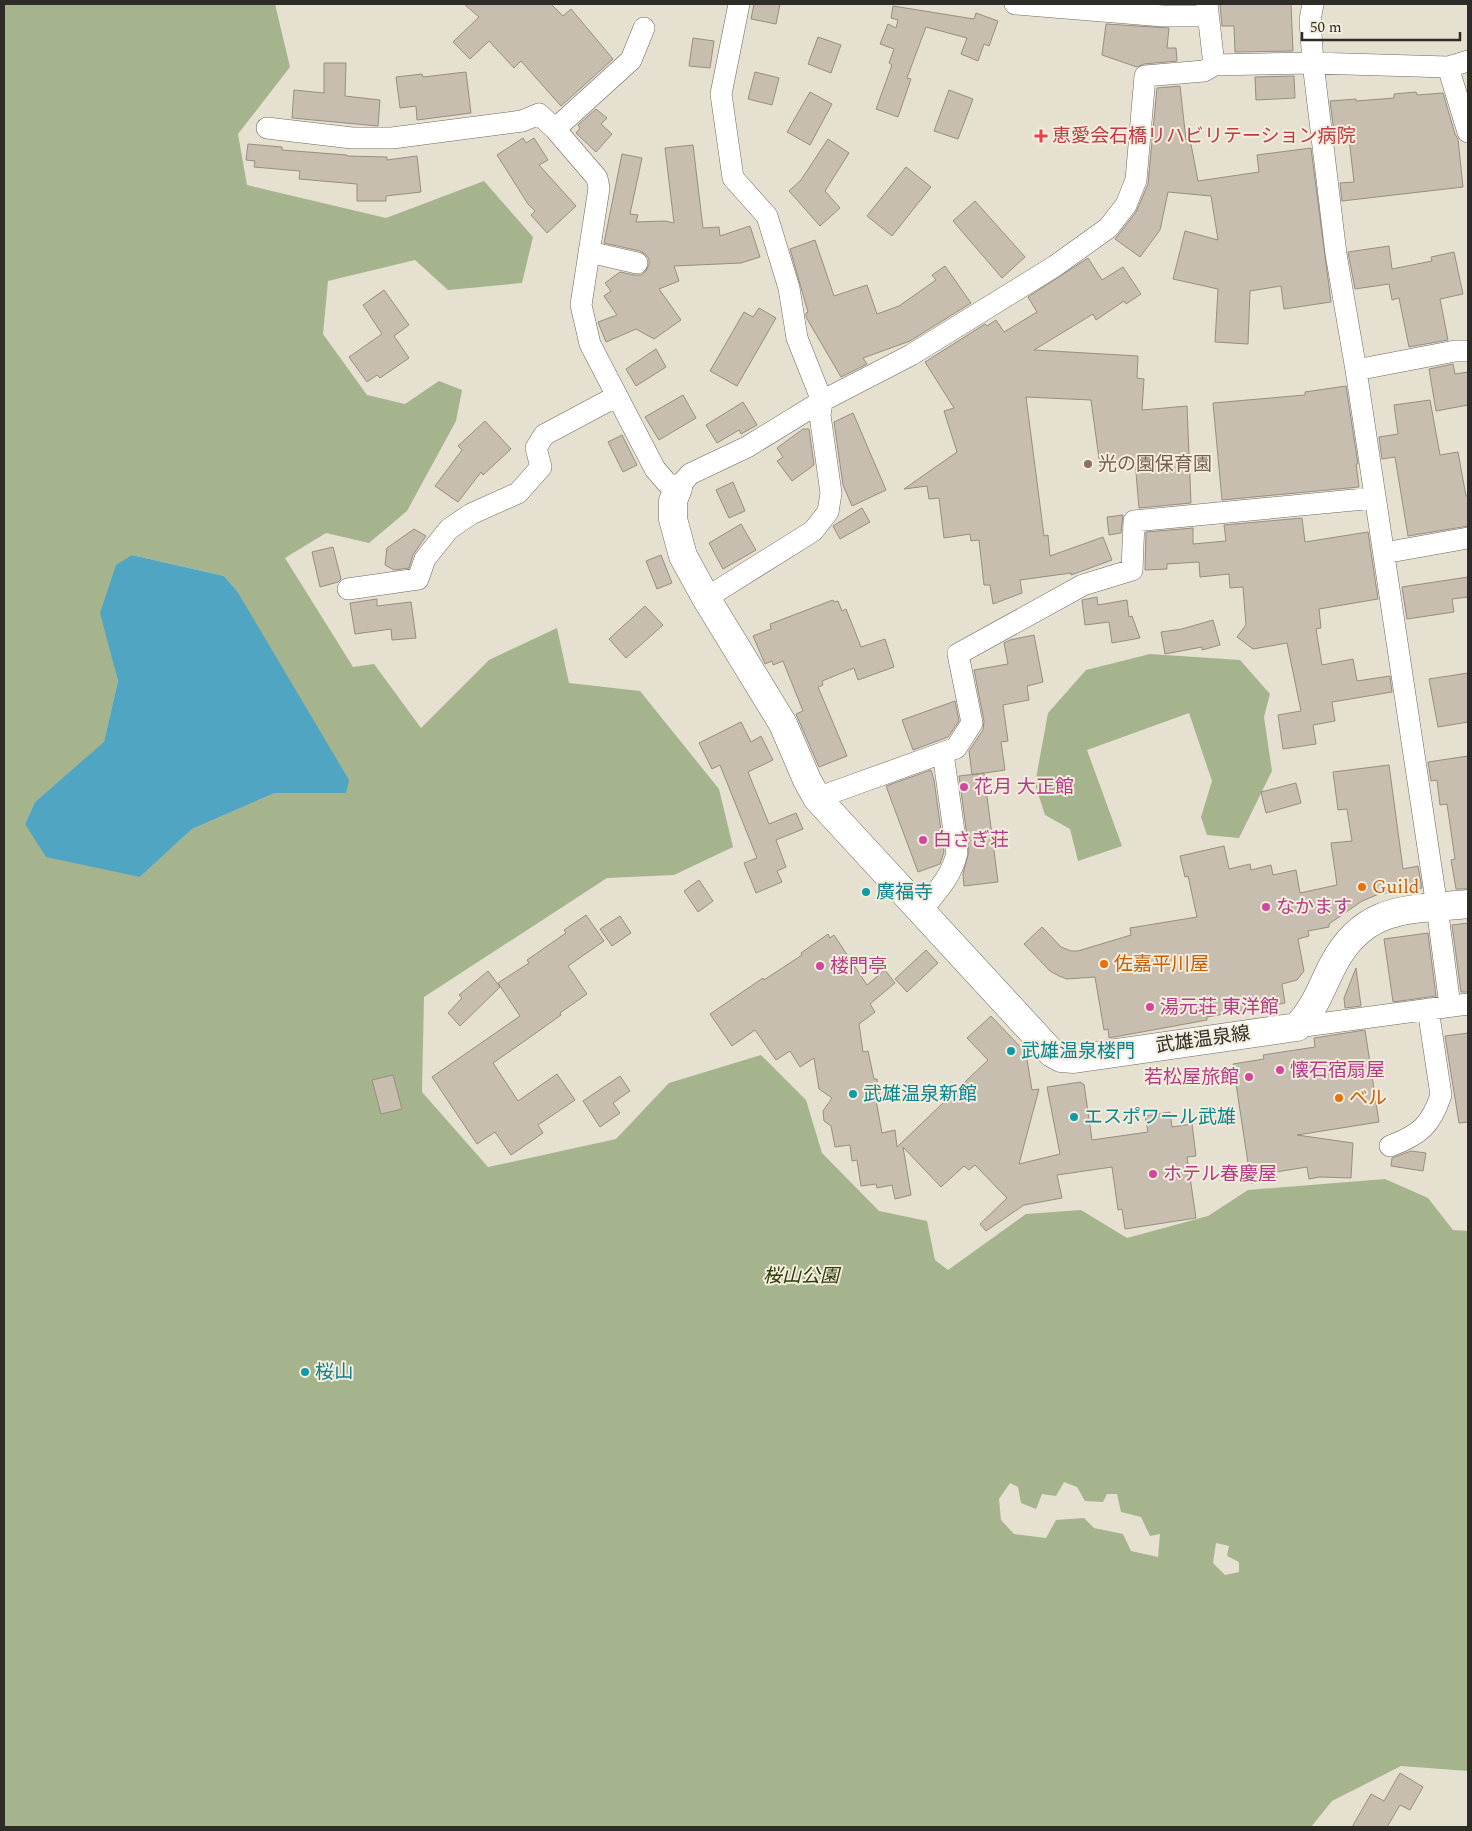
<svg xmlns="http://www.w3.org/2000/svg" width="1472" height="1831" font-family="Spectral,'Noto Sans JP',serif">
  <style>
    .green { fill: #a5b48d; fill-rule: evenodd }
    .water { fill: #4fa5c2 }
    .building { fill: #c7beb0; stroke: #978e81 }
    .lines { fill: none; stroke-linecap: round; stroke-linejoin: round }
    .street-casing { stroke: #6d685a; stroke-width: 22 }
    .secondary-casing { stroke: #6d685a; stroke-width: 29 }
    .street { stroke: #fff; stroke-width: 21 }
    .secondary { stroke: #fff; stroke-width: 28 }
    .health-dot { fill: #e0444e; stroke: #f3eddd; stroke-width: 2 }
    .education-dot { fill: #8d6e63; stroke: #f3eddd; stroke-width: 2 }
    .hotel-dot { fill: #d1479c; stroke: #f3eddd; stroke-width: 2 }
    .food-dot { fill: #e8710a; stroke: #f3eddd; stroke-width: 2 }
    .culture-dot { fill: #0f9aa8; stroke: #f3eddd; stroke-width: 2 }
    .labels { text-anchor: middle; dominant-baseline: central; stroke-width: 4; stroke-linejoin: round; paint-order: stroke }
    .health-label { font-size: 19px; fill: #be3a42; stroke: #f3eddd; text-anchor: start }
    .education-label { font-size: 19px; fill: #785e54; stroke: #f3eddd; text-anchor: start }
    .hotel-label { font-size: 19px; fill: #b23c85; stroke: #f3eddd; text-anchor: start }
    .food-label { font-size: 19px; fill: #c56008; stroke: #f3eddd; text-anchor: start }
    .culture-label { font-size: 19px; fill: #0d838f; stroke: #f3eddd; text-anchor: start }
    .street-label { font-size: 19px; fill: #2e2c26; stroke: #f3eddd }
    .park-label { font-size: 19px; font-style: italic; fill: #2b3a08; stroke: #f3eddd }
  </style>
  <rect width="100%" height="100%" fill="#e6e0d0"/>
  <path class="green" d="M4,4H275L290,67L238,134L247,185L386,218L484,181L533,237L522,283L448,290L415,260L328,281L323,334L367,395L405,404L439,381L462,390L456,421L407,511L369,543L326,533L285,558L353,667L374,664L421,728L489,660L557,628L569,683L640,691L719,789L733,847L674,875L607,878L424,997L422,1092L488,1167L616,1139L669,1083L761,1055L806,1100L822,1153L879,1211L927,1221L935,1260L948,1270L1026,1214L1081,1210L1127,1238L1208,1216L1248,1190L1385,1179L1428,1198L1453,1230L1468,1231V1771L1401,1766L1332,1801L1311,1827H4ZM132,555L224,576L237,591L345,793H275L192,829L140,877L25,824L35,802L104,743L118,681L101,613ZM1064,1482L1077,1487L1085,1501L1103,1502L1107,1494H1117L1121,1512L1141,1517L1150,1536L1160,1534L1158,1557L1131,1551L1123,1534L1094,1528L1084,1518L1056,1520L1046,1538L1014,1534L1001,1520L999,1499L1010,1483L1018,1487L1021,1503L1036,1509L1042,1494L1056,1496ZM1216,1543L1229,1546L1227,1556L1239,1562V1572L1225,1575L1213,1563Z
    M1150,654L1240,660L1270,694L1264,717L1272,771L1239,838L1207,835L1201,817L1212,781L1189,713L1087,750L1122,846L1078,861L1070,829L1045,815L1035,784L1048,713L1086,670Z"/>
  <path class="water" d="M132,555L224,576L237,591L349,780L346,793H275L192,829L140,877L46,857L25,824L35,802L104,742L118,681L100,613L116,565Z"/>
  <path class="building" d="M464,4H551L563,16L571,9L613,59L561,106L521,61L514,68L489,41L470,59L453,42L479,17Z
    M754,4H780L776,24L751,19Z
    M1220,4H1291L1293,51L1235,52L1234,26H1222Z
    M893,6L974,19L976,13L998,21L989,46L984,44L978,61L961,54L967,38L926,27L907,78L911,79L898,117L876,109L892,65L889,63L894,49L880,44L888,24L896,28L898,20L891,18Z
    M1106,24L1169,28L1167,48H1176L1177,61L1144,64L1137,67L1102,55Z
    M818,37L841,45L831,73L808,64Z
    M693,38L714,41L710,68L689,66Z
    M324,63H346L345,96L380,100L378,126L292,118L294,90L324,93Z
    M466,72L471,113L417,120L416,106L400,108L396,77L422,74L423,77Z
    M755,72L779,78L772,105L748,99Z
    M1294,76L1295,98L1256,100L1255,77Z
    M1180,86L1186,140L1190,139L1198,181L1259,172L1257,155L1311,148L1331,302L1284,309L1281,286L1250,291L1248,344L1215,342L1218,289L1173,279L1185,231L1218,240L1211,196L1168,192L1160,230L1140,257L1115,239L1136,212L1148,184L1157,88Z
    M949,90L973,99L958,139L934,131Z
    M810,92L832,104L810,145L787,132Z
    M1416,92L1417,95L1443,93L1455,134L1458,139L1463,187L1342,201L1340,183L1354,182L1348,130L1334,132L1330,101L1356,99V101L1394,98V94Z
    M596,109L607,118L601,124L612,134L596,152L576,133L580,128L578,125Z
    M523,138L526,143L534,138L548,160L539,165L576,206L547,233L531,215L535,211L528,204L497,155Z
    M828,139L849,153L825,191L840,208L820,226L789,191L801,180Z
    M248,144L282,147V150L347,155V156L387,157V160L417,156L421,192L386,196V201H357V184L299,179L300,171L254,167L255,161L246,160Z
    M693,145L703,228L719,227L720,236L750,226L760,257L741,263L674,266L679,281L659,289L681,320L654,339L636,329L606,342L598,322L617,315L604,296L611,291L605,283L620,272L634,275H641L646,271L649,265V259L645,254L640,251L604,243L622,154L642,158L630,214L638,215L636,222L665,221L674,223L665,148Z
    M906,167L931,187L892,236L867,216Z
    M975,201L1025,257L1002,278L953,221Z
    M815,240L834,296L867,285L877,314L899,306L936,280L932,275L945,266L971,303L910,341L863,358L867,364L841,377L806,317V313L808,312L790,249Z
    M1389,246L1392,269L1432,261L1431,257L1454,252L1463,294L1440,299L1448,340L1409,347L1399,298L1392,300L1389,284L1355,289L1348,252Z
    M1088,258L1102,280L1123,267L1141,294L1126,304L1124,301L1096,320L1093,314L1034,350L1138,356L1137,378L1144,379L1142,410L1187,406L1191,503L1139,508L1135,461L1100,466L1091,400L1026,397L1044,536L1048,535L1050,556L1103,537L1112,560L1071,575V573L1020,580L1022,593L993,604L990,585H984L979,540L971,541L970,534L944,538L939,498L929,499L927,486L904,489L957,452L944,411L954,408L925,362L985,324L987,326L996,320L1004,332L1037,312L1028,297Z
    M384,290L409,325L394,336L409,358L380,378L377,375L367,382L349,357L382,334L363,305Z
    M759,308L776,318L737,386L710,371L744,312L753,317Z
    M656,349L666,367L636,386L626,369Z
    M1453,364L1455,374L1468,372V405L1436,411L1429,369Z
    M1346,386L1358,464H1356L1359,487L1222,500L1213,403L1305,395V392Z
    M683,395L696,418L659,440L645,417Z
    M1430,400L1440,455L1458,452L1466,496H1468V526L1408,536L1395,457L1382,459L1379,437L1398,434L1394,405Z
    M743,402L757,425L741,434L739,430L717,443L706,425Z
    M853,413L886,490L852,506L843,485L834,422Z
    M485,421L511,449L483,475L481,472L458,502L435,486L462,450L458,446Z
    M803,429H809L814,465L792,481L777,461L783,457L777,448Z
    M622,435L637,465L623,472L608,442Z
    M733,482L745,511L729,518L716,490Z
    M862,508L870,522L840,539L833,526Z
    M1123,515L1121,533L1109,535L1107,517Z
    M1302,518L1305,542L1368,532L1378,599L1319,609L1321,628L1316,629L1322,665L1353,659L1357,681L1390,676L1392,692L1332,702L1335,721L1313,725L1316,744L1283,749L1278,715L1301,711L1287,643L1253,649L1237,637L1246,625L1243,587L1230,588L1229,574L1200,577L1199,562L1167,564V569L1145,570L1146,532L1193,528V544L1226,541L1224,525Z
    M741,524L756,550L723,569L709,543Z
    M414,529L426,536L413,555L409,568L394,570L385,565L387,548Z
    M333,547L341,579L338,582L320,587L312,552Z
    M661,555L672,583L657,589L646,561Z
    M1468,577V597L1452,599L1454,612L1407,619L1402,587Z
    M1097,597L1098,605L1127,600L1129,617L1132,616L1140,638L1112,643L1109,622L1085,625L1082,600Z
    M377,599V606L411,602L416,638L392,640L391,629L355,634L350,603Z
    M833,600L834,602L838,601L842,611L846,609L861,647L885,639L894,667L858,680L854,668L822,681L823,685L818,687L847,756L819,767L796,714L803,711L783,661L773,665L772,661L765,664L753,636L771,629L770,624Z
    M645,606L663,625L626,658L609,639Z
    M1213,620L1220,645L1202,650V647L1165,654L1161,632L1182,629Z
    M1034,635L1043,682L1027,686L1029,700L1003,705L1008,741L1001,742L1005,770L972,775L969,751L983,730L984,721L974,670L1008,664L1004,643L1010,640Z
    M1468,673V722L1438,727L1429,679Z
    M955,701L959,721L948,737L913,750L902,720Z
    M741,722L751,742L761,736L773,760L748,772L769,824L796,813L803,829L776,840L786,867L777,871L782,882L756,893L744,863L757,858L720,765L712,769L699,743Z
    M1468,756V889H1456L1451,860L1455,859L1447,804L1440,805L1437,780L1431,781L1428,762Z
    M1389,765L1403,869L1418,866L1422,888L1379,894L1362,901L1329,924V927L1308,931L1309,936L1298,939L1304,971L1297,980L1282,984L1285,1003L1207,1017V1020L1109,1038L1108,1029L1104,1030L1095,977L1067,979L1059,976L1050,971L1024,944L1042,927L1061,947L1071,951H1078L1131,935L1130,928L1197,917L1188,876L1185,877L1180,856L1224,846L1229,869L1250,864L1251,870L1271,865L1273,875L1296,870L1300,893L1337,885L1331,843L1352,841L1347,809L1338,810L1333,772Z
    M931,770L934,780L944,852L940,864L918,872L886,786Z
    M984,773L998,882L964,886L963,874L969,851L959,776Z
    M1296,783L1301,803L1266,813L1261,792Z
    M699,880L713,901L698,912L684,891Z
    M586,915L604,941L568,966L587,994L560,1013L561,1015L526,1040L493,1063L518,1101L557,1074L575,1100L538,1125L543,1133L511,1155L495,1132L477,1144L432,1077L520,1016L498,983L529,963L527,960L566,933L564,930Z
    M620,916L631,933L612,946L600,929Z
    M1468,923V992H1461L1452,925Z
    M1428,933L1436,996L1393,1002L1384,939Z
    M828,934L830,938L834,935L867,985L885,970L895,983L870,1004L875,1012L859,1024L863,1052L868,1051L874,1079H877L880,1100H876L882,1133L895,1130L897,1147L988,1060L967,1038L991,1016L1026,1053L1032,1090L1039,1089L1019,1164L1060,1154L1047,1087L1081,1082L1082,1084H1084L1092,1140L1148,1132L1145,1116L1170,1112L1172,1127L1192,1124L1196,1156L1187,1157L1196,1218L1125,1229L1122,1209L1118,1210L1112,1167L1057,1175L1062,1198L1024,1205L986,1231L980,1224L1007,1198L975,1165L969,1170L964,1166L941,1187L903,1147L911,1195L895,1199L892,1185L877,1188L876,1184L861,1186L857,1160L852,1161L850,1145L835,1147L831,1126L824,1121L823,1111L832,1098L819,1089L814,1058L800,1067L790,1051L776,1060L755,1030L732,1046L710,1014L763,978L764,980L802,955L801,953Z
    M926,950L938,963L907,992L895,979Z
    M1356,968L1361,1006L1345,1008L1344,998Z
    M488,971L500,987L460,1026L448,1013L462,998L459,995Z
    M1365,1030L1379,1122L1297,1135L1353,1143L1351,1178L1320,1177L1309,1179L1307,1167L1276,1172L1277,1179L1251,1183L1233,1064L1264,1059L1263,1055L1315,1047L1314,1038Z
    M1468,1033V1122L1459,1123L1445,1036Z
    M393,1075L402,1109L381,1114L372,1080Z
    M620,1076L630,1091L613,1103L620,1113L600,1127L583,1101Z
    M1411,1151L1426,1153L1423,1171L1391,1166L1392,1158Z
    M1400,1773L1423,1787L1410,1810L1400,1805L1387,1827H1352L1371,1794L1384,1801Z"/>
  <g class="lines">
    <g class="street-casing">
      <path id="street" d="M1015,4L1163,16H1207
        M1207,4L1214,65
        M1313,4L1310,20L1313,63L1336,254L1356,370L1437,907L1450,1006
        M1448,67L1468,132
        M267,128L352,138H392L522,121L539,114L555,129L597,178L599,188L581,305L590,344L655,469L667,483L678,488L690,474L747,447L822,401L911,355L1055,266L1108,228L1126,205L1136,180L1145,76L1204,71L1214,65L1313,63L1448,67L1468,61
        M555,129L631,60L644,28
        M589,252L637,263
        M1356,370L1455,351H1468
        M1384,553L1468,538
        M348,589L418,579L425,559L449,529L471,514L518,493L541,467L536,448L544,435L617,396
        M706,598L813,531L828,512L831,493L820,415L822,401L797,338L789,288L767,216L733,178L721,94L739,4
        M817,798L956,748L972,723L958,654L1083,585L1132,570L1134,521L1375,498
        M921,911C936,892 951,878 957,853L943,753
        M1297,1027L1468,1004
        M1390,1146C1420,1135 1431,1125 1441,1095L1428,1009"/>
    </g>
    <g class="secondary-casing">
      <path id="secondary" d="M678,488L673,501V519L683,556L706,598L783,724L807,780L817,798L1052,1053L1061,1058L1074,1059L1297,1027C1317,1005 1320,990 1333,965C1364,905 1409,910 1468,904"/>
    </g>
    <use href="#street" class="street"/>
    <use href="#secondary" class="secondary"/>
  </g>
  <path class="health-dot" d="M1038.5 128.5h5v5h5v5h-5v5h-5v-5h-5v-5h5z"/>
  <circle class="education-dot" cx="1088" cy="464" r="5"/>
  <g class="hotel-dot">
    <circle cx="964" cy="787" r="5"/>
    <circle cx="923" cy="840" r="5"/>
    <circle cx="1266" cy="907" r="5"/>
    <circle cx="820" cy="966" r="5"/>
    <circle cx="1150" cy="1007" r="5"/>
    <circle cx="1280" cy="1070" r="5"/>
    <circle cx="1249" cy="1077" r="5"/>
    <circle cx="1153" cy="1174" r="5"/>
  </g>
  <g class="food-dot">
    <circle cx="1362" cy="887" r="5"/>
    <circle cx="1104" cy="964" r="5"/>
    <circle cx="1339" cy="1098" r="5"/>
  </g>
  <g class="culture-dot">
    <circle cx="866" cy="892" r="5"/>
    <circle cx="1011" cy="1051" r="5"/>
    <circle cx="853" cy="1094" r="5"/>
    <circle cx="1074" cy="1117" r="5"/>
    <circle cx="305" cy="1372" r="5"/>
  </g>
  <g class="labels">
    <g class="health-label">
      <text x="1052" y="136">恵愛会石橋リハビリテーション病院</text>
    </g>
    <g class="education-label">
      <text x="1098" y="464">光の園保育園</text>
    </g>
    <g class="hotel-label">
      <text x="974" y="787">花月 大正館</text>
      <text x="933" y="840">白さぎ荘</text>
      <text x="1276" y="907">なかます</text>
      <text x="830" y="966">楼門亭</text>
      <text x="1160" y="1007">湯元荘 東洋館</text>
      <text x="1290" y="1070">懐石宿扇屋</text>
      <text x="1239" y="1077" text-anchor="end">若松屋旅館</text>
      <text x="1163" y="1174">ホテル春慶屋</text>
    </g>
    <g class="food-label">
      <text x="1372" y="887">Guild</text>
      <text x="1114" y="964">佐嘉平川屋</text>
      <text x="1349" y="1098">ベル</text>
    </g>
    <g class="culture-label">
      <text x="876" y="892">廣福寺</text>
      <text x="1021" y="1051">武雄温泉楼門</text>
      <text x="863" y="1094">武雄温泉新館</text>
      <text x="1084" y="1117">エスポワール武雄</text>
      <text x="315" y="1372">桜山</text>
    </g>
    <g class="street-label">
      <text transform="translate(1203 1040) rotate(-8)">武雄温泉線</text>
    </g>
    <g class="park-label">
      <text x="801" y="1276">桜山公園</text>
    </g>
  </g>
  <rect width="1472" height="1831" fill="none" stroke="#2e2c26" stroke-width="10"/>
  <path d="M1302 32v8h158v-8" fill="none" stroke="#2e2c26" stroke-width="2.5"/>
  <text x="1310" y="32" font-size="15" fill="#2e2c26" stroke="#f3eddd" stroke-width="4" paint-order="stroke">50 m</text>
</svg>
